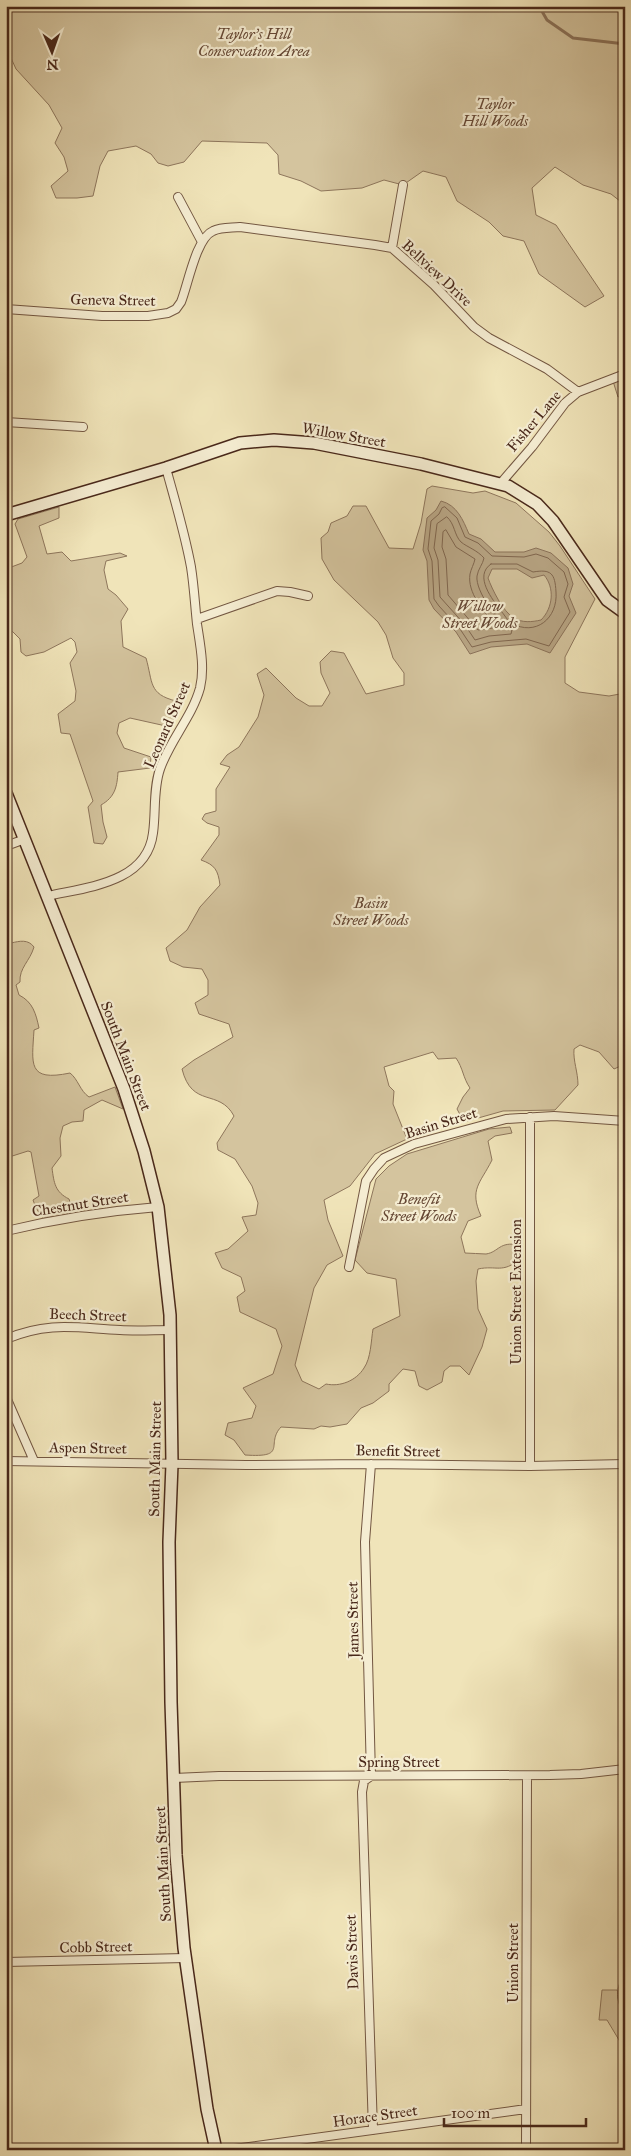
<svg xmlns="http://www.w3.org/2000/svg" width="631" height="2156" font-family="'IM FELL Great Primer',serif">
  <style>
    .green { fill: #d4c49e; stroke: #8e765c }
    .water { fill: #b7a483; stroke: #8b7259; fill-rule: evenodd }
    .lines { fill: none; stroke-linecap: round; stroke-linejoin: round }
    .shore { stroke: #80664e; stroke-width: 1 }
    .stream { stroke: #8b7259; stroke-width: 3 }
    .street-casing { stroke: #735742; stroke-width: 10 }
    .secondary-casing { stroke: #49281a; stroke-width: 14 }
    .street { stroke: #f5edd2; stroke-width: 8 }
    .secondary { stroke: #f5edd2; stroke-width: 11 }
    .labels { text-anchor: middle; dominant-baseline: central; stroke-width: 4.5; stroke-linejoin: round; paint-order: stroke }
    .park-label { font-size: 15px; font-style: italic; fill: #654734; stroke: #f5edd2 }
    .street-label { font-size: 15px; fill: #49281a; stroke: #f5edd2 }
  </style>
  <rect width="100%" height="100%" fill="#f0e4b9"/>
  <filter id="stains"><feTurbulence type="fractalNoise" baseFrequency=".004" numOctaves="4"/><feColorMatrix values="0 0 0 0 .2 0 0 0 0 .09 0 0 0 0 .02 0 0 0 .5 -.17"/></filter>
  <radialGradient id="worn" r=".72"><stop offset=".6" stop-color="#630" stop-opacity="0"/><stop offset="1" stop-color="#630" stop-opacity=".3"/></radialGradient>
  <path class="green" d="M6,6H625V205L611,194L583,185L555,167L532,188L536,215L556,225L604,296L585,307L539,274L524,241L503,236L489,222L457,201L446,177L423,171L403,185L384,180L362,188L321,191L301,181L279,174L278,155L267,143L202,141L184,162L168,166L158,163L151,154L136,146L108,151L100,166L93,196L77,198H56L51,186L68,171L64,157L55,143L62,128L49,105L16,69L6,47Z
    M625,373V394L618,397L612,378Z
    M432,486L473,493L485,491L516,503L549,532L560,546L595,599L565,657V683L579,692L609,696L625,693V1064L614,1069L599,1052L580,1045L574,1049C573,1061 578,1072 578,1085L555,1110L503,1111L464,1122L457,1109L463,1097L470,1088C463,1078 463,1068 456,1058L438,1059L433,1052L384,1067L389,1086L394,1091L393,1104L407,1139L375,1154L350,1186L324,1200L328,1220L343,1256L327,1265L314,1288L295,1365L302,1381L319,1389L326,1384C340,1387 356,1381 364,1368C371,1358 371,1341 373,1329L400,1316L396,1279L367,1273L355,1260L376,1179L389,1166L407,1154L489,1129L510,1127L512,1133L495,1136L488,1141L492,1160C480,1184 469,1189 481,1216L468,1221L461,1237L465,1253C472,1253 479,1254 486,1254C499,1252 499,1241 519,1245L520,1259C502,1274 497,1265 478,1269L476,1281L478,1309L487,1329L482,1347L469,1375L460,1366H450L444,1371L442,1382L427,1390L419,1386L415,1371L403,1369L389,1384V1391L373,1403L361,1408L347,1424L330,1427L321,1426L314,1429L281,1427C265,1444 289,1458 245,1455L234,1440L225,1435L228,1423L252,1418L256,1406L243,1388L273,1374L282,1346L276,1329L240,1312L237,1297L245,1291L241,1277L222,1268L215,1253L228,1249L248,1231L242,1217L256,1215L258,1203L252,1186L235,1159L218,1150L217,1143L234,1116C219,1088 192,1109 182,1069L194,1060L233,1037L229,1024L199,1014L195,1003L208,995V980L202,969L183,967L170,961L166,948L187,930L200,907L220,885C218,870 215,865 201,860L219,835V827L207,823L202,819L205,814L216,811V789L230,767L220,764L227,755L239,747L258,717L264,695L257,674L266,668L296,698L309,706H322L330,693L321,673L320,662L331,651L344,653L366,694L404,685V673L393,658L386,635L378,622L334,580L322,559L321,538L328,532L331,523L347,516L353,506H366L389,548L413,549L421,523L427,489Z
    M59,507V518L39,526L47,554L62,552L71,561L120,553L127,556L106,561L104,570L108,589L116,595L128,609L121,621L123,647L146,658C153,682 148,694 176,701L180,708L174,719L166,726L130,718L119,723L117,733L124,748L151,757L150,768L118,772C117,787 115,797 101,805L103,822L107,837L103,844L94,843L88,807L93,801L70,734L61,733L58,714L75,701L76,691L70,663L77,652L75,642L71,638L44,652L26,656L21,652L20,639L6,625V590L9,587L6,585V569L22,563L27,557L15,524L18,519Z
    M6,939L11,943C20,941 28,939 34,947C30,961 19,968 20,982L16,985L19,995C33,1002 36,1014 39,1028L34,1030C32,1064 27,1082 70,1073C78,1079 80,1091 89,1097L115,1087L123,1109L102,1100L84,1110L83,1121L72,1122L63,1126L60,1138L61,1156L52,1168C54,1183 55,1192 69,1199L73,1211L61,1217H42L36,1208L33,1200L39,1196L31,1152L28,1151L6,1158Z
    M602,1990H617L625,2009V2050L607,2020H599Z"/>
  <path class="water" d="M441,501C457,505 463,520 469,534L481,539L495,552H524L536,548L551,553L568,568L573,584L569,596L576,613L550,653L527,644L491,647L470,654L456,632L434,609L429,600L427,561L423,550L427,518L436,510ZM492,569H517L532,578L544,575C555,588 553,608 541,620C532,622 522,623 514,618C503,612 492,589 488,578Z
    M625,1973V2015C615,2000 615,1989 625,1973Z"/>
  <g class="lines">
    <path class="shore" d="M445,507L457,518L465,537L478,543L492,556L524,557L536,554L548,558L564,572L568,584L564,597L570,612L549,646L526,639L491,642L472,647L460,629L439,606L434,599L432,561L428,549L431,521L439,514L442,508Z
      M447,517C455,524 454,535 461,542C467,547 477,550 484,558C483,564 478,569 477,576C475,591 499,624 512,630L511,634L489,636L475,640L465,625L440,597L438,560L434,548L437,524Z
      M446,530L456,547L475,559C474,564 471,569 470,574C467,593 484,611 494,624L493,628L478,630L448,595L446,559L442,547L443,532Z
      M491,564H517L533,572C551,569 555,573 556,592C558,618 536,637 511,623C507,620 504,614 501,611C493,600 473,576 491,564Z"/>
    <path class="stream" d="M539,6L547,20L573,38L625,44"/>
    <g class="street-casing">
      <path id="street" d="M178,197L202,242
        M392,248L403,185
        M6,309L102,316H148L168,313L176,309L181,302C188,285 196,238 213,231C221,227 231,228 240,227L375,245L392,248L434,285L474,327L489,338L547,369L578,392
        M6,422L83,427
        M500,484L532,447L565,403L578,392L625,374
        M197,619L277,591L290,592L308,596
        M6,846L25,839
        M48,896C87,887 147,883 153,833C156,812 153,789 160,769C170,740 192,717 200,688C205,668 200,644 197,624C195,605 194,586 191,567C185,534 175,501 166,468
        M6,1231C56,1219 107,1211 158,1207
        M349,1267L366,1181L374,1169L384,1158L414,1144L506,1119L554,1116L625,1121
        M6,1339C49,1321 76,1328 120,1330C137,1331 154,1330 171,1330
        M6,1397L34,1461
        M6,1461L246,1465L371,1464L530,1466L625,1464
        M371,1464L365,1542L371,1776L364,1781L362,1792L373,2130
        M530,1466V1117
        M174,1778L219,1776L550,1775L581,1774L625,1769
        M6,1962L185,1958
        M227,2150L526,2109
        M526,2150L527,1776"/>
    </g>
    <g class="secondary-casing">
      <path id="secondary" d="M6,515L166,468L240,443L274,440L314,443L421,464L508,486L537,504L553,521L607,600L625,613
        M6,793L124,1089L144,1151L158,1207L170,1315L172,1464L169,1542L171,1702L176,1855L184,1948L207,2109L216,2150"/>
    </g>
    <use href="#street" class="street"/>
    <use href="#secondary" class="secondary"/>
  </g>
  <g class="labels">
    <g class="park-label">
      <text x="254" y="34">Taylor's Hill<tspan x="254" dy="17">Conservation Area</tspan></text>
      <text x="495" y="104">Taylor<tspan x="495" dy="17">Hill Woods</tspan></text>
      <text x="480" y="606">Willow<tspan x="480" dy="17">Street Woods</tspan></text>
      <text x="371" y="903">Basin<tspan x="371" dy="17">Street Woods</tspan></text>
      <text x="419" y="1199">Benefit<tspan x="419" dy="17">Street Woods</tspan></text>
    </g>
    <g class="street-label">
      <text transform="translate(437 273) rotate(43)">Bellview Drive</text>
      <text transform="translate(113 300) rotate(1)">Geneva Street</text>
      <text transform="translate(534 421) rotate(-50)">Fisher Lane</text>
      <text transform="translate(344 435) rotate(10)">Willow Street</text>
      <text transform="translate(167 725) rotate(-66)">Leonard Street</text>
      <text transform="translate(126 1056) rotate(69)">South Main Street</text>
      <text transform="translate(441 1123) rotate(-17)">Basin Street</text>
      <text transform="translate(80 1204) rotate(-9)">Chestnut Street</text>
      <text transform="translate(516 1292) rotate(-90)">Union Street Extension</text>
      <text transform="translate(88 1315) rotate(2)">Beech Street</text>
      <text transform="translate(88 1448) rotate(1)">Aspen Street</text>
      <text transform="translate(398 1451) rotate(1)">Benefit Street</text>
      <text transform="translate(155 1459) rotate(-89)">South Main Street</text>
      <text transform="translate(353 1620) rotate(-91)">James Street</text>
      <text x="399" y="1762">Spring Street</text>
      <text transform="translate(163 1864) rotate(-93)">South Main Street</text>
      <text transform="translate(96 1947) rotate(-1)">Cobb Street</text>
      <text transform="translate(352 1952) rotate(-92)">Davis Street</text>
      <text transform="translate(513 1963) rotate(-90)">Union Street</text>
      <text transform="translate(375 2116) rotate(-8)">Horace Street</text>
    </g>
  </g>
  <rect width="631" height="2156" fill="none" stroke="#f0e4b9" stroke-width="25"/>
  <rect x="8" y="8" width="616" height="2141" fill="none" stroke="#49281a" stroke-width="2.5"/>
  <rect x="12" y="12" width="606" height="2131" fill="none" stroke="#49281a"/>
  <g transform="translate(52 52) rotate(178)" stroke="#f5edd2" stroke-width="4" paint-order="stroke">
  <path d="M0-4L9 19L0 12L-9 19Z" fill="#49281a"/>
  <text y="-8" font-size="14" font-weight="bold" text-anchor="middle" fill="#49281a">N</text>
  </g>
  <path d="M444 2118v8h142v-8" fill="none" stroke="#49281a" stroke-width="2.5"/>
  <text x="451" y="2118" font-size="15" fill="#49281a" stroke="#f5edd2" stroke-width="4" paint-order="stroke">100 m</text>
  <rect width="100%" height="100%" filter="url(#stains)"/>
  <rect width="100%" height="100%" fill="url(#worn)"/>
</svg>
